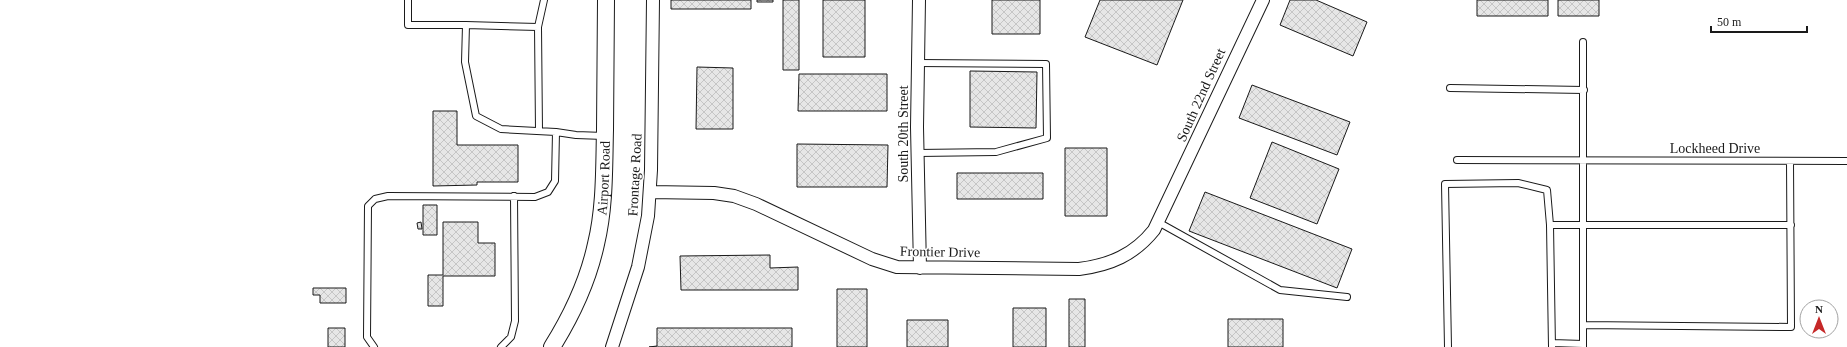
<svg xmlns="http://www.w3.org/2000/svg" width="1847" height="347" font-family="Georgia,serif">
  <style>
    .building { fill: url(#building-cross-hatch); stroke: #1a1a1a }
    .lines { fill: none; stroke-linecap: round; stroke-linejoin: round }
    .service-casing { stroke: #1a1a1a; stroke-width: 8 }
    .minor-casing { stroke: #1a1a1a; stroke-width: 14 }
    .secondary-casing { stroke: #1a1a1a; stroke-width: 18 }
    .service { stroke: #fff; stroke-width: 6 }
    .minor { stroke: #fff; stroke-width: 12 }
    .secondary { stroke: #fff; stroke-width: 16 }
    .labels { text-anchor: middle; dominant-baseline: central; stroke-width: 3; stroke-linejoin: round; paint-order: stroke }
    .street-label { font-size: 14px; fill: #1a1a1a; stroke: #fff }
  </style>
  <defs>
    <pattern id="building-cross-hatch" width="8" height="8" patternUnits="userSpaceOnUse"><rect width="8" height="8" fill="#e6e6e6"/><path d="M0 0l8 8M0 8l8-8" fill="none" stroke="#c5c5c5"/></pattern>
  </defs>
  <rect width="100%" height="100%" fill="#fff"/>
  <path class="building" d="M671,0H751V9H671Z
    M757,0H773V2H757Z
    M783,0H799V70H783Z
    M823,0H865V57H823Z
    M992,0H1040V34H992Z
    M1100,0H1183L1157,65L1085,37Z
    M1290,0H1316L1367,22L1353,56L1280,25Z
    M1477,0H1548V16H1477Z
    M1558,0H1599V16H1558Z
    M697,67L733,68V129H696Z
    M970,71L1037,72L1036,128L970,127Z
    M799,74H887V111H798Z
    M1252,85L1350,122L1337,155L1239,118Z
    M433,111H457V145H518V182H477V185L433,186Z
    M1272,142L1339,169L1317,224L1250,198Z
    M797,144L888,145L887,187H797Z
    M1065,148H1107V216H1065Z
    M957,173H1043V199H957Z
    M1205,192L1352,249L1337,288L1189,231Z
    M423,205H437V235H423Z
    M421,222L422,229H418L417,223Z
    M443,222H478V243H495V276H443V306H428V275H443Z
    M770,255V268L798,267V290H681L680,256Z
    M313,288H346V303H320V295H313Z
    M837,289H867V347H837Z
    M1069,299H1085V347H1069Z
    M1013,308H1046V347H1013Z
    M1228,319H1283V347H1228Z
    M907,320H948V347H907Z
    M328,328H345V347H328Z
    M657,328H792V347H649L657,346Z"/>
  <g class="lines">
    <g class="service-casing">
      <path id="service" d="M408,0V25H466
        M538,27L544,0
        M1450,88L1584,90
        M539,131L538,27L466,25L465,62L476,116L501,129L556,132L576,135L604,136
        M918,153L996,152L1047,138L1046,64L918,63
        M1457,160L1847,161
        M1158,222L1280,290L1347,297
        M1550,225H1791
        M1583,325L1791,327L1790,161
        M1552,343L1583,344
        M374,347L367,337L368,206L375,199L388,196L535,197L548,192L555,181L556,132
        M501,347L511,337L515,321L514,196
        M1448,347L1445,184L1518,183L1547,190L1550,225L1552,347
        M1583,347V42"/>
    </g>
    <g class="minor-casing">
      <path id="minor" d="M919,0L917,127L920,268
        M650,192L714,193L734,196L756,204L872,259L897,267L1079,269C1110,265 1134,255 1154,230L1263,0
        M612,347L638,267L648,216L651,170L653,0"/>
    </g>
    <g class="secondary-casing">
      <g id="secondary">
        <path id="s1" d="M552,347C572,315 588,281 596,244C605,207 604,168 605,130C605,87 606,43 606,0"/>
      </g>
    </g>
    <use href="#service" class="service"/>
    <use href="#minor" class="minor"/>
    <use href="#secondary" class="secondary"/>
  </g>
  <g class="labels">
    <g class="street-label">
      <text transform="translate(1201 95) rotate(-66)">South 22nd Street</text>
      <text transform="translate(903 134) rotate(-90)">South 20th Street</text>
      <text x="1715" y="148">Lockheed Drive</text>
      <text transform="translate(635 175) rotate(-87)">Frontage Road</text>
      <text stroke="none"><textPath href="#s1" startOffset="179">Airport Road</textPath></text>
      <text transform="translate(940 252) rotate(1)">Frontier Drive</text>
    </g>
  </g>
  <g transform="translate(1819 319)"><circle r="19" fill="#ffffff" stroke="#a3a3a3"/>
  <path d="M0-3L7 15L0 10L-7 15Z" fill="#c62828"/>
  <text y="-6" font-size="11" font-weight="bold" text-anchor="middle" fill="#1a1a1a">N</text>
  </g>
  <path d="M1711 26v6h96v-6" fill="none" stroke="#1a1a1a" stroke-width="2"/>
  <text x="1717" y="26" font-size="12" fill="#1a1a1a" stroke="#ffffff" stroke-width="3" paint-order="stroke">50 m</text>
</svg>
